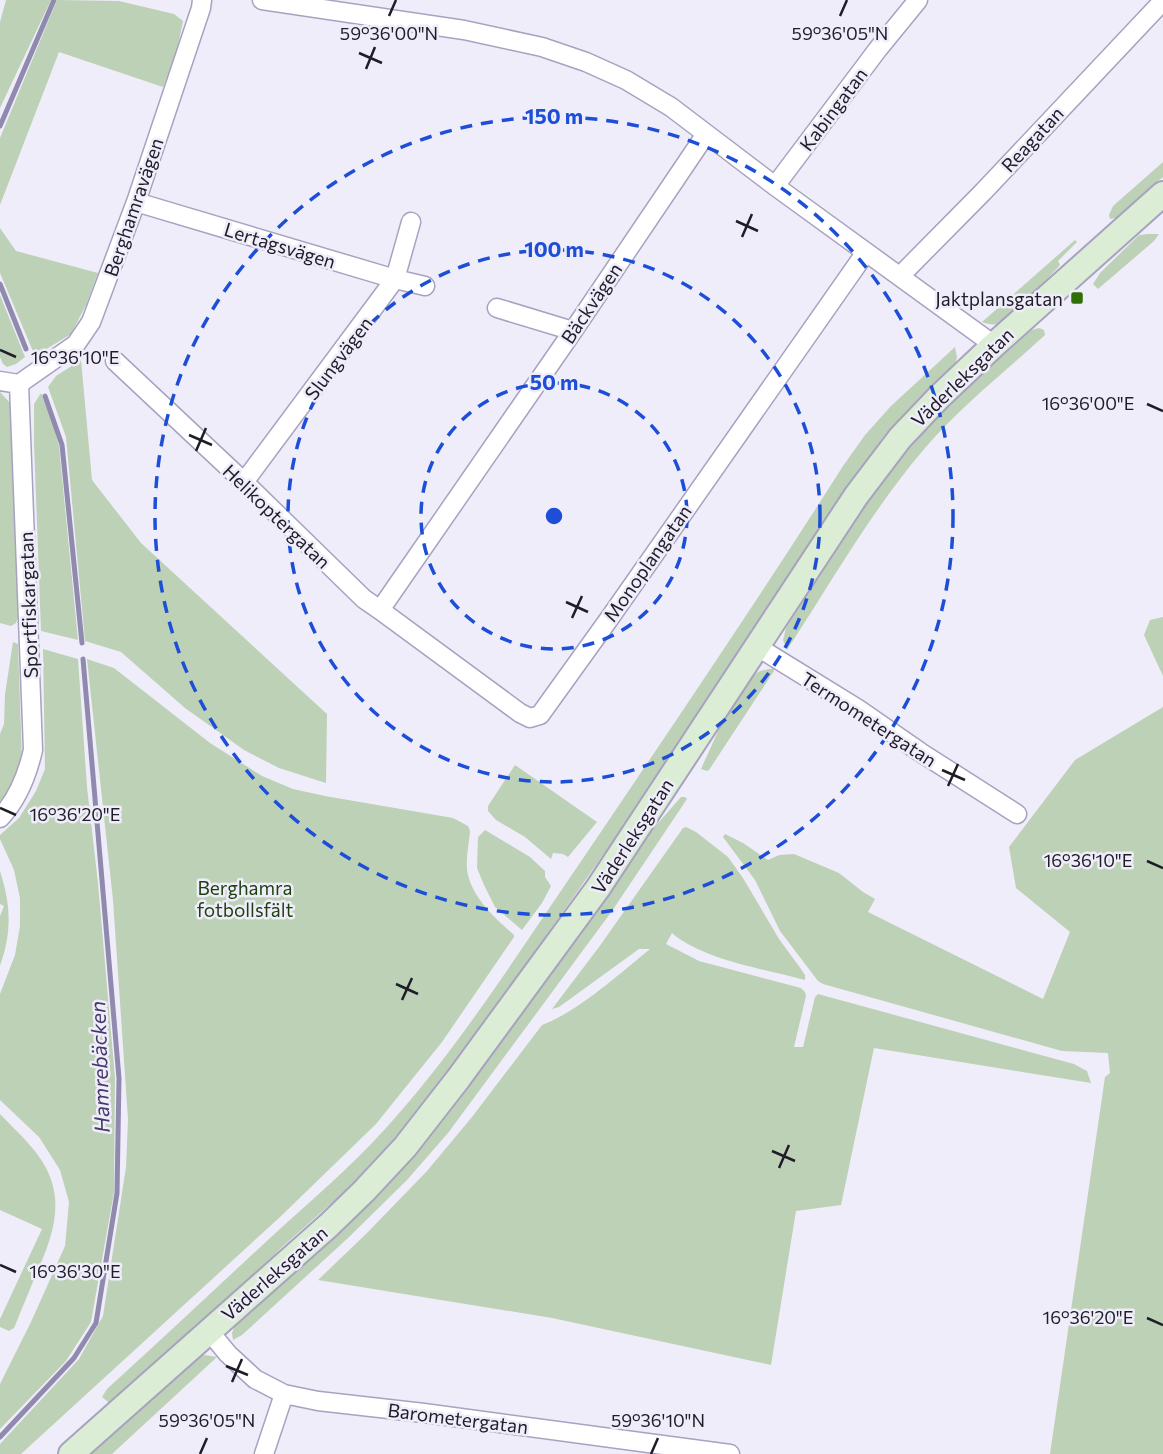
<svg xmlns="http://www.w3.org/2000/svg" width="1163" height="1454" font-family="Commissioner,sans-serif">
  <style>
    .green { fill: #bdd1b6 }
    .lines { fill: none; stroke-linecap: round; stroke-linejoin: round }
    .stream { stroke: #918aaf; stroke-width: 5 }
    .street-casing { stroke: #a7a2c0; stroke-width: 21 }
    .secondary-casing { stroke: #a7a2c0; stroke-width: 28 }
    .street { stroke: #fff; stroke-width: 18 }
    .secondary { stroke: #dbedd4; stroke-width: 24 }
    .ticks { fill: none; stroke: #201d29; stroke-width: 2.5 }
    .ring { fill: none; stroke: #1d4ed8; stroke-width: 3.5; stroke-dasharray: 12 9 }
    .poi-dot { fill: #306f05; stroke: #efedfa; stroke-width: 2.5 }
    .labels { text-anchor: middle; dominant-baseline: central; stroke-width: 5; stroke-linejoin: round; paint-order: stroke }
    .street-label { font-size: 19px; fill: #201d29; stroke: #efedfa }
    .poi-label { font-size: 19px; fill: #201d29; stroke: #efedfa; text-anchor: end }
    .park-label { font-size: 19px; fill: #1d3e0d; stroke: #efedfa }
    .water-label { font-size: 21px; font-style: italic; fill: #45386b; stroke: #efedfa }
    .ticks-label { font-size: 18px; text-anchor: middle; fill: #201d29; stroke: #efedfa; stroke-width: 5; stroke-linejoin: round; paint-order: stroke }
    .centre { fill: #1d4ed8; stroke: #efedfa; stroke-width: 3.5 }
    .ring-label { font-size: 21px; text-anchor: middle; font-weight: bold; fill: #1d4ed8; stroke: #efedfa; stroke-width: 5; stroke-linejoin: round; paint-order: stroke }
  </style>
  <rect width="100%" height="100%" fill="#efedfa"/>
  <path class="green" d="M6,0H51L0,108V22Z
    M57,0L119,1L174,14L183,21L176,55L163,87L59,52L0,205V138Z
    M1163,162V177L1116,218L1110,219L1109,215L1113,206Z
    M0,228L16,251L98,273L86,305L71,334L35,356L0,273Z
    M1148,234H1159L1154,241L1098,289L1093,284L1100,273L1139,235Z
    M1075,240L1077,242L1058,261L1060,265C1049,277 1010,320 998,324C993,325 987,324 982,322Z
    M0,295L25,357L16,364L7,367L3,364L0,357Z
    M1039,328L1044,330L1045,335C1005,372 961,406 925,448C872,510 832,581 787,650L783,640L786,628L868,499L895,463L923,430L969,385L1002,354L1031,330Z
    M955,347L957,357L955,365L917,400L883,437L848,488L639,804L493,1011L416,1117L371,1168L281,1248L231,1299L113,1406L102,1397L107,1389C162,1339 215,1289 269,1239C309,1202 350,1168 386,1128C462,1044 522,947 586,854C673,725 760,597 843,466L865,435L891,406Z
    M81,360L92,480L141,543L327,714L326,783L279,768L244,750L185,708L121,652L85,641L66,437L48,387L56,376Z
    M0,392L11,404L18,617L16,623L11,626L0,623Z
    M41,393L54,427L59,446L78,640L41,631L34,443V404Z
    M1163,617V676L1144,635L1150,620Z
    M13,642L18,644L22,761L5,799L0,804V734L4,724L5,694Z
    M43,649L78,659L87,787L98,883L115,1078L114,1192L91,1322L66,1361L0,1429V1384L31,1322L65,1246L69,1202L60,1170L39,1137L0,1100V994L15,955L20,926V898L14,870L0,839V835L19,818L36,791L45,769Z
    M87,659L114,668L210,743L262,776L293,789L325,796L453,818L468,826L470,831C469,843 466,857 467,869C470,896 495,918 514,935V937L442,1042L376,1124L279,1218L21,1454H0V1444L79,1359L103,1316L126,1167L128,1119L113,900Z
    M774,668V671L709,770L707,771L701,769L724,718L752,676L760,671Z
    M1163,707V1454H1050L1105,1077L1110,1073L1108,1053L1062,1051L823,984L818,981L780,931L755,880L723,837L725,834L743,843L768,860L779,855L794,854L839,873L863,892L875,899L868,912L1043,999L1070,932L1016,888L1009,847L1075,760Z
    M515,765L597,822L568,857L563,854L553,853L551,859L525,837L496,820L488,811V806Z
    M681,797H685L687,799L612,911L448,1133L407,1180L348,1238L242,1335L233,1340L232,1333L236,1323L474,1077L522,1013L652,830Z
    M686,827L696,832L728,857L743,878L779,939L801,969L805,975V980C765,969 703,960 672,933L666,944L699,961L801,988L805,992L806,996L794,1047H803L815,997L818,994L1074,1064L1087,1071L1091,1083L874,1048L841,1205L796,1211L771,1365L552,1318L318,1280L367,1233L427,1171L472,1117L542,1025C579,1011 619,974 650,949H639L559,1007L552,1009L599,947L683,828Z
    M485,830L530,857L545,871V877L551,886L542,903L522,930L495,907L484,885L477,868L478,837Z
    M0,871C11,905 12,932 0,966V916L4,906L0,904Z
    M0,1114C16,1131 35,1147 46,1168C66,1206 50,1242 35,1277C28,1294 21,1311 14,1328L9,1331L0,1327V1319L42,1229L0,1210Z
    M205,1355L217,1357L112,1454H90L195,1357Z"/>
  <g class="lines">
    <path class="stream" d="M0,126L54,0
      M0,284L26,349
      M45,396L62,445L82,643
      M0,1437L74,1358L96,1323L117,1193L119,1078L83,659"/>
    <g class="street-casing">
      <path id="street" d="M262,0L464,30L542,47L586,62L626,80L671,107L775,186L994,345
        M775,186L878,49L918,0
        M136,202L395,279L425,286
        M900,276L983,192L1163,1
        M497,308L573,331
        M115,361L244,482L364,599L380,610L520,713L530,718L540,715L609,619L866,252
        M0,381L19,384
        M19,384L76,344L91,322L136,202L201,8L202,0
        M244,482L395,279L411,222
        M380,610L573,331L706,134
        M756,646L858,709L920,752L1017,814
        M0,818C18,799 27,776 33,750L19,384
        M209,1331L228,1354L255,1379L284,1394L318,1401L424,1413L730,1454
        M264,1454L284,1394"/>
    </g>
    <g class="secondary-casing">
      <path id="secondary" d="M71,1454L329,1225L364,1191L405,1147L458,1079L598,888L856,496L900,438L939,397L994,345L1163,194"/>
    </g>
    <use href="#street" class="street"/>
    <use href="#secondary" class="secondary"/>
  </g>
  <path class="ticks" d="M389,16L396,0M840,16L847,0M359,53L382,63M366,69L375,47M736,221L758,231M742,237L752,214M0,350L16,357M1147,404L1163,411M189,435L212,445M196,451L206,428M566,602L588,612M572,618L582,596M942,770L965,780M948,786L958,764M0,808L16,815M1147,861L1163,868M396,984L418,994M402,1000L412,978M772,1151L795,1161M779,1168L789,1145M0,1265L16,1272M1147,1318L1163,1325M226,1366L248,1375M232,1382L242,1359M200,1454L207,1438M651,1454L658,1438"/>
  <g class="ring">
    <circle cx="554" cy="516" r="133"/>
    <circle cx="554" cy="516" r="266"/>
    <circle cx="554" cy="516" r="399"/>
  </g>
  <rect class="poi-dot" x="1070" y="291" width="14" height="14" rx="3.5"/>
  <g class="labels">
    <g class="street-label">
      <text transform="translate(833 109) rotate(-53)">Kabingatan</text>
      <text transform="translate(1032 139) rotate(-47)">Reagatan</text>
      <text transform="translate(133 207) rotate(-71)">Berghamravägen</text>
      <text transform="translate(280 245) rotate(17)">Lertagsvägen</text>
      <text transform="translate(591 303) rotate(-56)">Bäckvägen</text>
      <text transform="translate(338 358) rotate(-53)">Slungvägen</text>
      <text transform="translate(962 377) rotate(-44)">Väderleksgatan</text>
      <text transform="translate(277 516) rotate(44)">Helikoptergatan</text>
      <text transform="translate(647 563) rotate(-55)">Monoplangatan</text>
      <text transform="translate(28 605) rotate(-92)">Sportfiskargatan</text>
      <text transform="translate(869 719) rotate(33)">Termometergatan</text>
      <text transform="translate(632 836) rotate(-57)">Väderleksgatan</text>
      <text transform="translate(274 1273) rotate(-41)">Väderleksgatan</text>
      <text transform="translate(458 1418) rotate(7)">Barometergatan</text>
    </g>
    <g class="poi-label">
      <text x="1063" y="298">Jaktplansgatan</text>
    </g>
    <g class="park-label">
      <text x="245" y="887">Berghamra<tspan x="245" dy="22">fotbollsfält</tspan></text>
    </g>
    <g class="water-label">
      <text transform="translate(99 1067) rotate(-92)">Hamrebäcken</text>
    </g>
  </g>
  <g class="ticks-label">
    <text x="389" y="40">59°36'00"N</text>
    <text x="840" y="40">59°36'05"N</text>
    <text x="75" y="364">16°36'10"E</text>
    <text x="1088" y="410">16°36'00"E</text>
    <text x="75" y="821">16°36'20"E</text>
    <text x="1088" y="867">16°36'10"E</text>
    <text x="75" y="1278">16°36'30"E</text>
    <text x="1088" y="1324">16°36'20"E</text>
    <text x="207" y="1427">59°36'05"N</text>
    <text x="658" y="1427">59°36'10"N</text>
  </g>
  <circle cx="554" cy="516" r="10" class="centre"/>
  <g class="ring-label">
    <text x="554" y="124">150 m</text>
    <text x="554" y="257">100 m</text>
    <text x="554" y="390">50 m</text>
  </g>
</svg>
